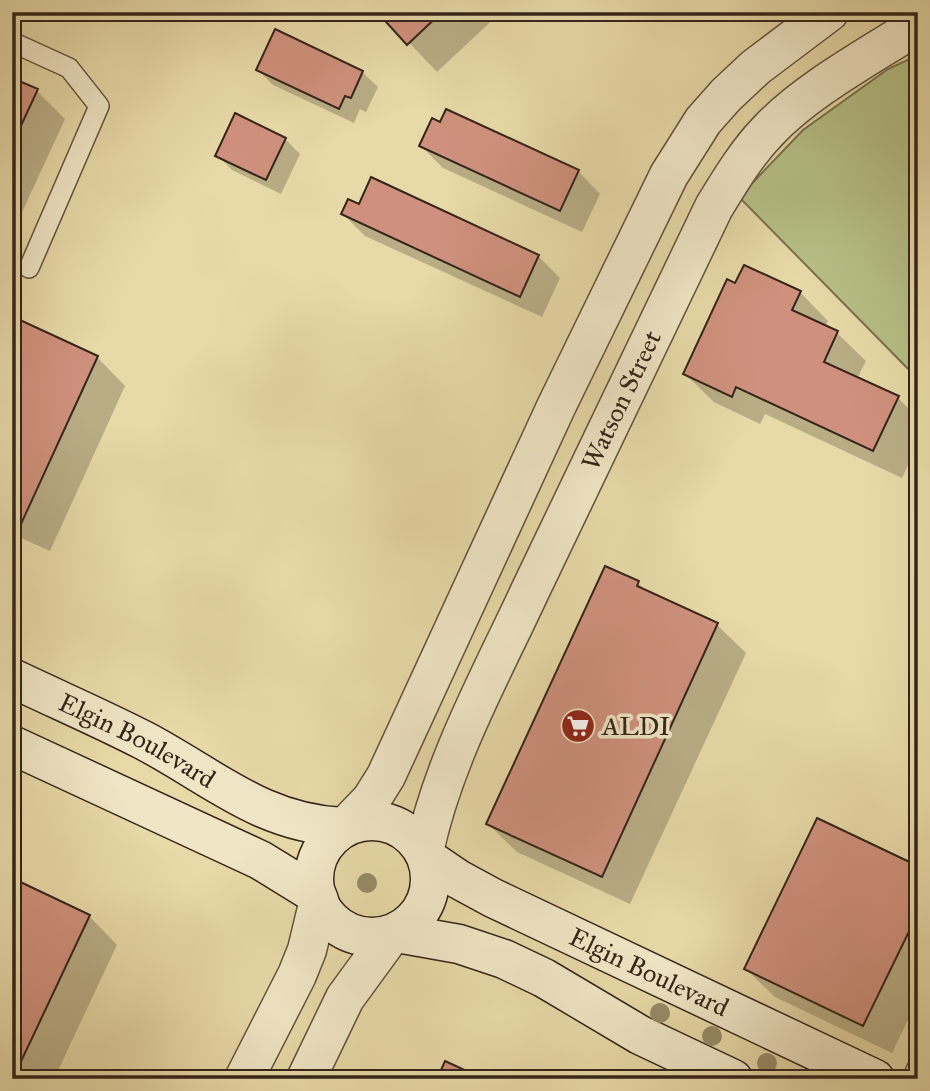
<svg xmlns="http://www.w3.org/2000/svg" width="930" height="1091" font-family="'IM FELL Great Primer',serif">
  <style>
    .green { fill: #b6bf87; stroke: #767250; stroke-width: 2 }
    .shadow { fill: #0003 }
    .building { fill: #cf917d; stroke: #352519; stroke-width: 2 }
    .lines { fill: none; stroke-linecap: round; stroke-linejoin: round }
    .service-casing { stroke: #62523d; stroke-width: 22 }
    .tertiary-casing { stroke: #62523d; stroke-width: 41 }
    .secondary-casing { stroke: #352519; stroke-width: 41 }
    .service { stroke: #f0e6c6; stroke-width: 19 }
    .tertiary { stroke: #f0e6c6; stroke-width: 38 }
    .secondary { stroke: #f0e6c6; stroke-width: 38 }
    .tree { fill: #978b68 }
    .labels { text-anchor: middle; dominant-baseline: central; stroke-width: 7; stroke-linejoin: round; paint-order: stroke }
    .street-label { font-size: 26px; fill: #352519; stroke: #f0e6c6 }
    .poi-label { font-size: 26px; fill: #352519; stroke: #f0e6c6; text-anchor: start }
  </style>
  <rect width="100%" height="100%" fill="#e8d9a8"/>
  <filter id="stains"><feTurbulence type="fractalNoise" baseFrequency=".00286" numOctaves="4"/><feColorMatrix values="0 0 0 0 .2 0 0 0 0 .09 0 0 0 0 .02 0 0 0 .5 -.17"/></filter>
  <radialGradient id="worn" r=".72"><stop offset=".6" stop-color="#630" stop-opacity="0"/><stop offset="1" stop-color="#630" stop-opacity=".3"/></radialGradient>
  <path class="green" d="M918,55V379L739,197L803,130L888,69Z"/>
  <path class="shadow" d="M380,12H501L437,72Z
    M258,70L362,72L378,87L366,112L360,109L354,123L273,85Z
    M12,79L37,91L65,119L12,234Z
    M285,139L300,154L281,194L232,170L217,155Z
    M421,146L578,171L600,194L582,232L443,168Z
    M343,214L538,256L560,278L542,317L365,236Z
    M736,285L800,292L828,321L825,327L837,333L866,361L857,379L898,398L918,418V444L902,478L765,414L760,424L714,402L685,374Z
    M12,342L97,357L125,386L50,551L12,534Z
    M638,583L648,593L717,625L746,653L630,904L517,852L488,824Z
    M918,868V999L892,1053L775,997L746,969Z
    M12,880L89,916L117,945L54,1079H12Z"/>
  <path class="building" d="M377,12H442L407,45Z
    M275,29L363,71L351,98L345,96L339,109L256,70Z
    M12,78L38,89L12,145Z
    M446,109L579,170L560,211L419,146L432,118L440,122Z
    M235,113L286,138L266,180L215,156Z
    M371,177L539,255L520,297L341,214L348,199L359,204Z
    M744,265L801,291L792,310L838,331L824,362L899,396L873,451L736,387L732,397L683,374L727,279L735,283Z
    M20,320L98,356L21,524L12,520V338Z
    M605,566L639,581L637,586L718,623L602,877L486,824Z
    M817,818L918,866V913L863,1026L744,969Z
    M12,878L90,915L17,1070L12,1068Z
    M445,1061L484,1079H437Z"/>
  <g class="lines">
    <g class="service-casing">
      <path id="service" d="M12,42L69,68L99,106L29,268
        M912,1079L918,1066"/>
    </g>
    <g class="tertiary-casing">
      <g id="tertiary">
        <path d="M346,826L371,800L386,776L556,407L669,175L703,121L726,95L756,67L829,12"/>
        <path id="s1" d="M424,852C443,761 491,675 530,591C591,463 652,335 714,207C730,181 746,154 767,132C806,90 870,56 918,25"/>
        <path d="M244,1079L297,975L307,950L319,900"/>
        <path d="M306,1079L345,998L391,935"/>
      </g>
    </g>
    <g class="secondary-casing">
      <g id="secondary">
        <path id="s2" d="M12,678C56,699 100,718 143,740C212,776 260,823 342,827"/>
        <path d="M12,745L260,860L317,895"/>
        <circle cx="372" cy="879" r="58"/>
        <path id="s3" d="M427,858L458,879L493,898L875,1079"/>
        <path d="M397,933L459,944L504,959L544,978L640,1035L733,1079"/>
      </g>
    </g>
    <use href="#service" class="service"/>
    <use href="#tertiary" class="tertiary"/>
    <use href="#secondary" class="secondary"/>
  </g>
  <g class="tree">
    <circle cx="367" cy="883" r="10"/>
    <circle cx="660" cy="1013" r="10"/>
    <circle cx="712" cy="1036" r="10"/>
    <circle cx="767" cy="1063" r="10"/>
  </g>
  <defs>
    <g id="supermarket-disc" transform="scale(1.75)"><circle r="9.5" fill="#8f2418" stroke="#f0e6c6"/><path d="M-6-5.5h2.5l.6 2H6L4.5 2H-2.5L-4.4-4H-6ZM-1.5 3.2a1.3 1.3 0 1 0 .1 0ZM3 3.2a1.3 1.3 0 1 0 .1 0Z" fill="#fff"/></g>
  </defs>
  <g fill-rule="evenodd">
    <use href="#supermarket-disc" x="578" y="726"/>
  </g>
  <g class="labels">
    <g class="street-label">
      <text stroke="none"><textPath href="#s1" startOffset="494">Watson Street</textPath></text>
      <text stroke="none"><textPath href="#s2" startOffset="140">Elgin Boulevard</textPath></text>
      <text stroke="none"><textPath href="#s3" startOffset="250">Elgin Boulevard</textPath></text>
    </g>
    <g class="poi-label">
      <text x="602" y="726">ALDI</text>
    </g>
  </g>
  <rect width="930" height="1091" fill="none" stroke="#e8d9a8" stroke-width="42"/>
  <rect x="14" y="14" width="902" height="1063" fill="none" stroke="#352519" stroke-width="3.5"/>
  <rect x="21" y="21" width="888" height="1049" fill="none" stroke="#352519" stroke-width="2"/>
  <rect width="100%" height="100%" filter="url(#stains)"/>
  <rect width="100%" height="100%" fill="url(#worn)"/>
</svg>
